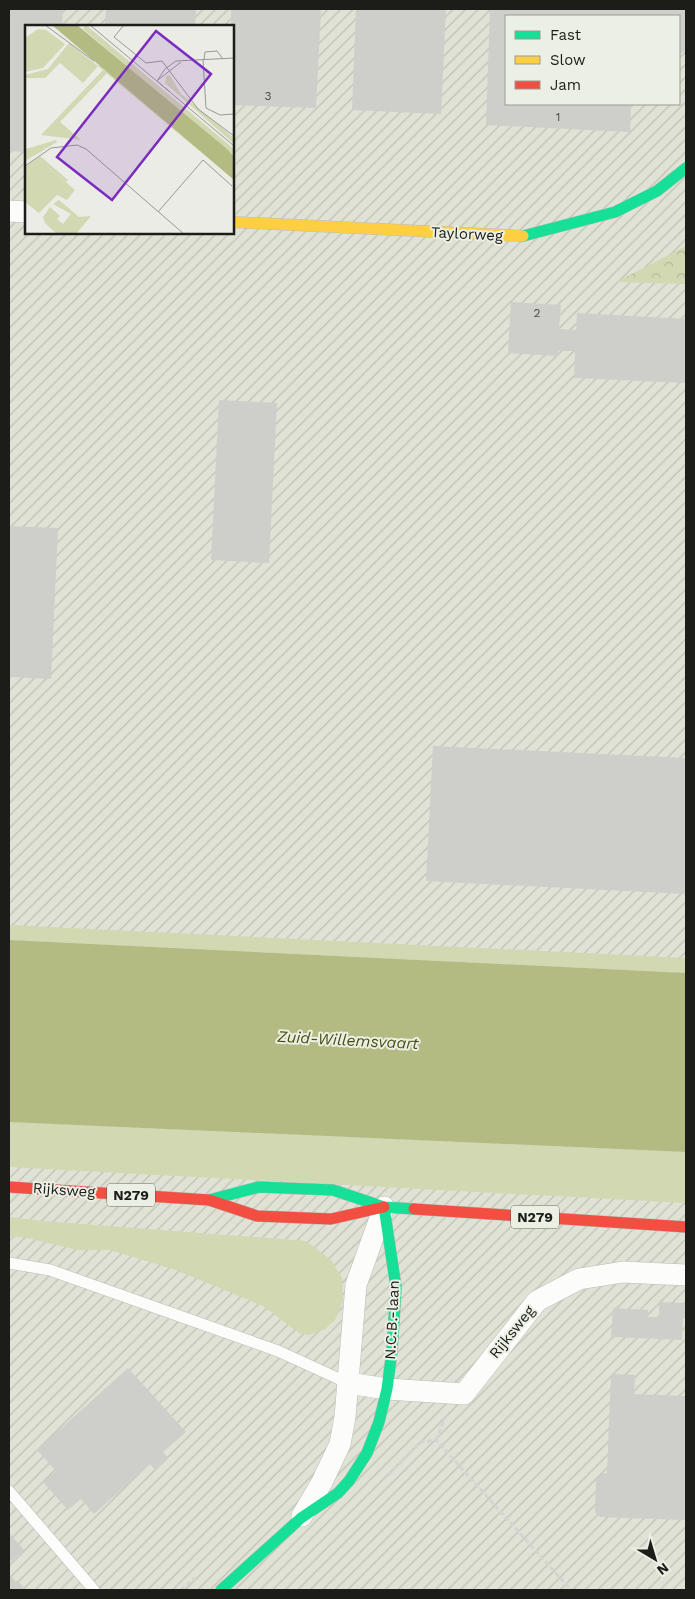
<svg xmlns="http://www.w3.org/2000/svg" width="695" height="1599" font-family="'Work Sans',sans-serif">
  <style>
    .industrial { fill: url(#industrial-furrows); fill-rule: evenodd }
    .green { fill: #d2d8b2 }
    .forest { fill: url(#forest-crowns) }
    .water { fill: #b3bb82 }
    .building { fill: #cecfca }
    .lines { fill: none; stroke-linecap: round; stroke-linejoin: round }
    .lane-casing { stroke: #bcbcb8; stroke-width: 12 }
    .street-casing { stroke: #bcbcb8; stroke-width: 22 }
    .fast-casing { stroke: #bcbcb8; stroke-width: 12 }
    .slow-casing { stroke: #bcbcb8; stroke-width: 12 }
    .jam-casing { stroke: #bcbcb8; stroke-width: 12 }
    .path { stroke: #d4d4d2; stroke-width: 3; stroke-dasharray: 5 2.5; stroke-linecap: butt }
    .lane { stroke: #fcfcfb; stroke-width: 11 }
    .street { stroke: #fcfcfb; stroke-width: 21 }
    .fast { stroke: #16e098; stroke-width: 11 }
    .slow { stroke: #ffcf43; stroke-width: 11 }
    .jam { stroke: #f24e42; stroke-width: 11 }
    .labels { text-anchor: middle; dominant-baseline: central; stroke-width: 4; stroke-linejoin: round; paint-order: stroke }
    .number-label { font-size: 12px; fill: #484a45 }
    .shield { fill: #ecefe3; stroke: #5a5c56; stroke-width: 1 }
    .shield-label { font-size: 14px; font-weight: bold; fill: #1c1d19 }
    .street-label { font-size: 15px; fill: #1c1d19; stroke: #ecefe3 }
    .water-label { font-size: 16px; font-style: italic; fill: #484f13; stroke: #ecefe3 }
    .inset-road { fill: none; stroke: #989994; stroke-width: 1 }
    .view { fill: #7b2cbf; fill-opacity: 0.15; stroke: #7b2cbf; stroke-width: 2.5 }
    .inset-edge { fill: none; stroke: #1c1d19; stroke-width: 2.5 }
  </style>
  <defs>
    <pattern id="industrial-furrows" width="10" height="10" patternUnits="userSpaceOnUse" patternTransform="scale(1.25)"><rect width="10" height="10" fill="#e0e2d5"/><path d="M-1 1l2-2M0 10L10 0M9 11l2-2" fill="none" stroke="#c0c1b6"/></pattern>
    <pattern id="forest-crowns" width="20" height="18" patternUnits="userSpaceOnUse" patternTransform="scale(1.25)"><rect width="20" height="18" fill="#d2d8b2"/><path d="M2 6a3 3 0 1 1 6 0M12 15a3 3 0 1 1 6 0" fill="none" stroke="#b4b998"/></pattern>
  </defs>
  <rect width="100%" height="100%" fill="#ebece6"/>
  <path class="industrial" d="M9,9H686V1590H9ZM506,16H679V104H506ZM26,26H232V232H26Z"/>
  <path class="green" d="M9,925L686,958V973L9,940Z
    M9,1122L686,1152V1203L9,1167Z
    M9,1217L42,1221L306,1241L331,1260L342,1278L343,1301L335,1320L325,1329L309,1335L299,1333L263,1306L173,1269L110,1250H77L28,1238L9,1236Z"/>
  <path class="forest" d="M686,246V284L616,282Z"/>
  <path class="water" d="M9,940L686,973V1152L9,1122Z"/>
  <path class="building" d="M9,9H63L62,26H26V152L9,151Z
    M106,9H196L195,26H105Z
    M231,9H321L316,108L232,105Z
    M356,9H446L441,114L352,110Z
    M490,9H686V51L679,54V16H506V104H631L630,132L486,125Z
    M511,302L561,305L559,329L576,330L577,313L686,319V383L574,378L575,351H558V356L508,353Z
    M219,400L277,403L269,563L211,560Z
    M9,526L58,528L51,679L9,677Z
    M433,746L686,758V894L426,881Z
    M659,1302L686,1303V1318H683L682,1340L611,1337L613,1308L648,1310V1317H659Z
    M128,1368L186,1432L163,1452L168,1458L155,1470L150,1464L94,1514L81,1499L68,1510L43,1482L56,1471L37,1450Z
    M611,1374L635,1375L634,1394L686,1396V1520L600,1517L595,1512L596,1479L602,1474L607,1473Z
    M9,1533L24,1550L9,1563Z
    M9,1574L16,1582L17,1580L26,1590H9Z"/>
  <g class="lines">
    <g class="lane-casing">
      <path id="lane" d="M9,1263L50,1270L278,1351L348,1383
        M9,1491L94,1590"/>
    </g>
    <g class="street-casing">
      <path id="street" d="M9,211L26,212
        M348,1383L387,1389L464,1394L537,1301L579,1279L623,1272L686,1275
        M302,1516L322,1482L340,1444L345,1417L356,1285L384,1207"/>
    </g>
    <g class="fast-casing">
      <path id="fast" d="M523,236L615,212L657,191L686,168
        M209,1200L259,1187L333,1190L384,1207L414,1209
        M221,1590L301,1518L338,1493L349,1481L367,1453L379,1422L387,1389L392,1351L396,1287L384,1207"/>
    </g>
    <g class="slow-casing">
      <path id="slow" d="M232,222L523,236"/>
    </g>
    <g class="jam-casing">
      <path id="jam" d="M9,1187L209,1200L257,1216L331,1219L384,1207
        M414,1209L686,1227"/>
    </g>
    <path class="path" d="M436,1440L445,1418
      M388,1475L421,1442L436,1440L571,1590
      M181,1590L195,1578"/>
    <use href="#lane" class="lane"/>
    <use href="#street" class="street"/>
    <use href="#fast" class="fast"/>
    <use href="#slow" class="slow"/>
    <use href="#jam" class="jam"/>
  </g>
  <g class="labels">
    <g class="number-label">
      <text x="268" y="96">3</text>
      <text x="558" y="117">1</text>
      <text x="537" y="313">2</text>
    </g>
    <g class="shield">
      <rect x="107" y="1183.5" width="48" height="23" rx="4"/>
      <rect x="511" y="1205.5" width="48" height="23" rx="4"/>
    </g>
    <g class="shield-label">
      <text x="131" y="1195">N279</text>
      <text x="535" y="1217">N279</text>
    </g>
    <g class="street-label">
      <text transform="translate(467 234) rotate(3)">Taylorweg</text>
      <text transform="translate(64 1190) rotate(4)">Rijksweg</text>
      <text transform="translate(392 1320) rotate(-87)">N.C.B.-laan</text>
      <text transform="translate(512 1332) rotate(-51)">Rijksweg</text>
    </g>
    <g class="water-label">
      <text transform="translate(348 1040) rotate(3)">Zuid-Willemsvaart</text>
    </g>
  </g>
  <g transform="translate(25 25)">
    <rect width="209" height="209" fill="#ebece6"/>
    <path d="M61,0L209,124V132L58,4ZM1,20L21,36L9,43L0,44ZM75,40L180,131L73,41ZM145,50L156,69L209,113V119L140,58L141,51ZM16,136L50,165L42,175L32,170L14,188L0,177V148ZM34,175L54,192L66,191L51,209H32L20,198L18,192L25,182L35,191L32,194L38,199L46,189L28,179Z" fill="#d2d8b2"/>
    <path d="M13,4L21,5L40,19L18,43L0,47V44L9,43L20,36L0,21V13ZM44,18L73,41L58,58L35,38L20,53H0V50L23,44ZM78,45L82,48L35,97L56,115L16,110ZM31,115L32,117L0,136L1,124ZM15,131L43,155L41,157L16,136L0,148V142Z" fill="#d2d8b2"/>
    <path d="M27,0H52L202,124L209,132V155Z" fill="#b3bb82"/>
    <path class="inset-road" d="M20,0L69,36M65,0L145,67M99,0L89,12L121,38L137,36L173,84L209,111M178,35L181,83L195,90L209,89M179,35L180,27L192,26L198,34M133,55L156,37M132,56L140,44L151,36L209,33M133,57L209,121M0,141L26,123L52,120L61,124L159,209M133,187L178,135L207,161"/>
    <path class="view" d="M131,6L186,49L87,175L32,132Z"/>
    <rect width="209" height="209" class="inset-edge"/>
  </g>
  <rect width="695" height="1599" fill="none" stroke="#1c1d19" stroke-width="20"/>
  <rect x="505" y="15" width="175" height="90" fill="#ecefe3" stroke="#999b92"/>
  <rect x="515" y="31" width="25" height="8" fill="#16e098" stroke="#999b92"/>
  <text x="550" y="40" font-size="15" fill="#1c1d19">Fast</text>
  <rect x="515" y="56" width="25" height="8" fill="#ffcf43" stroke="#999b92"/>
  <text x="550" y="65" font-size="15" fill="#1c1d19">Slow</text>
  <rect x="515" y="81" width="25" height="8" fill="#f24e42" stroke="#999b92"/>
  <text x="550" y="90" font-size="15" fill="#1c1d19">Jam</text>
  <g transform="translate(655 1559) rotate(142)" stroke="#ecefe3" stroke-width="4" paint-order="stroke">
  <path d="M0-4L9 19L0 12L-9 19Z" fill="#1c1d19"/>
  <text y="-8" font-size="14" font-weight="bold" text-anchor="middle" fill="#1c1d19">N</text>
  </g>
</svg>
